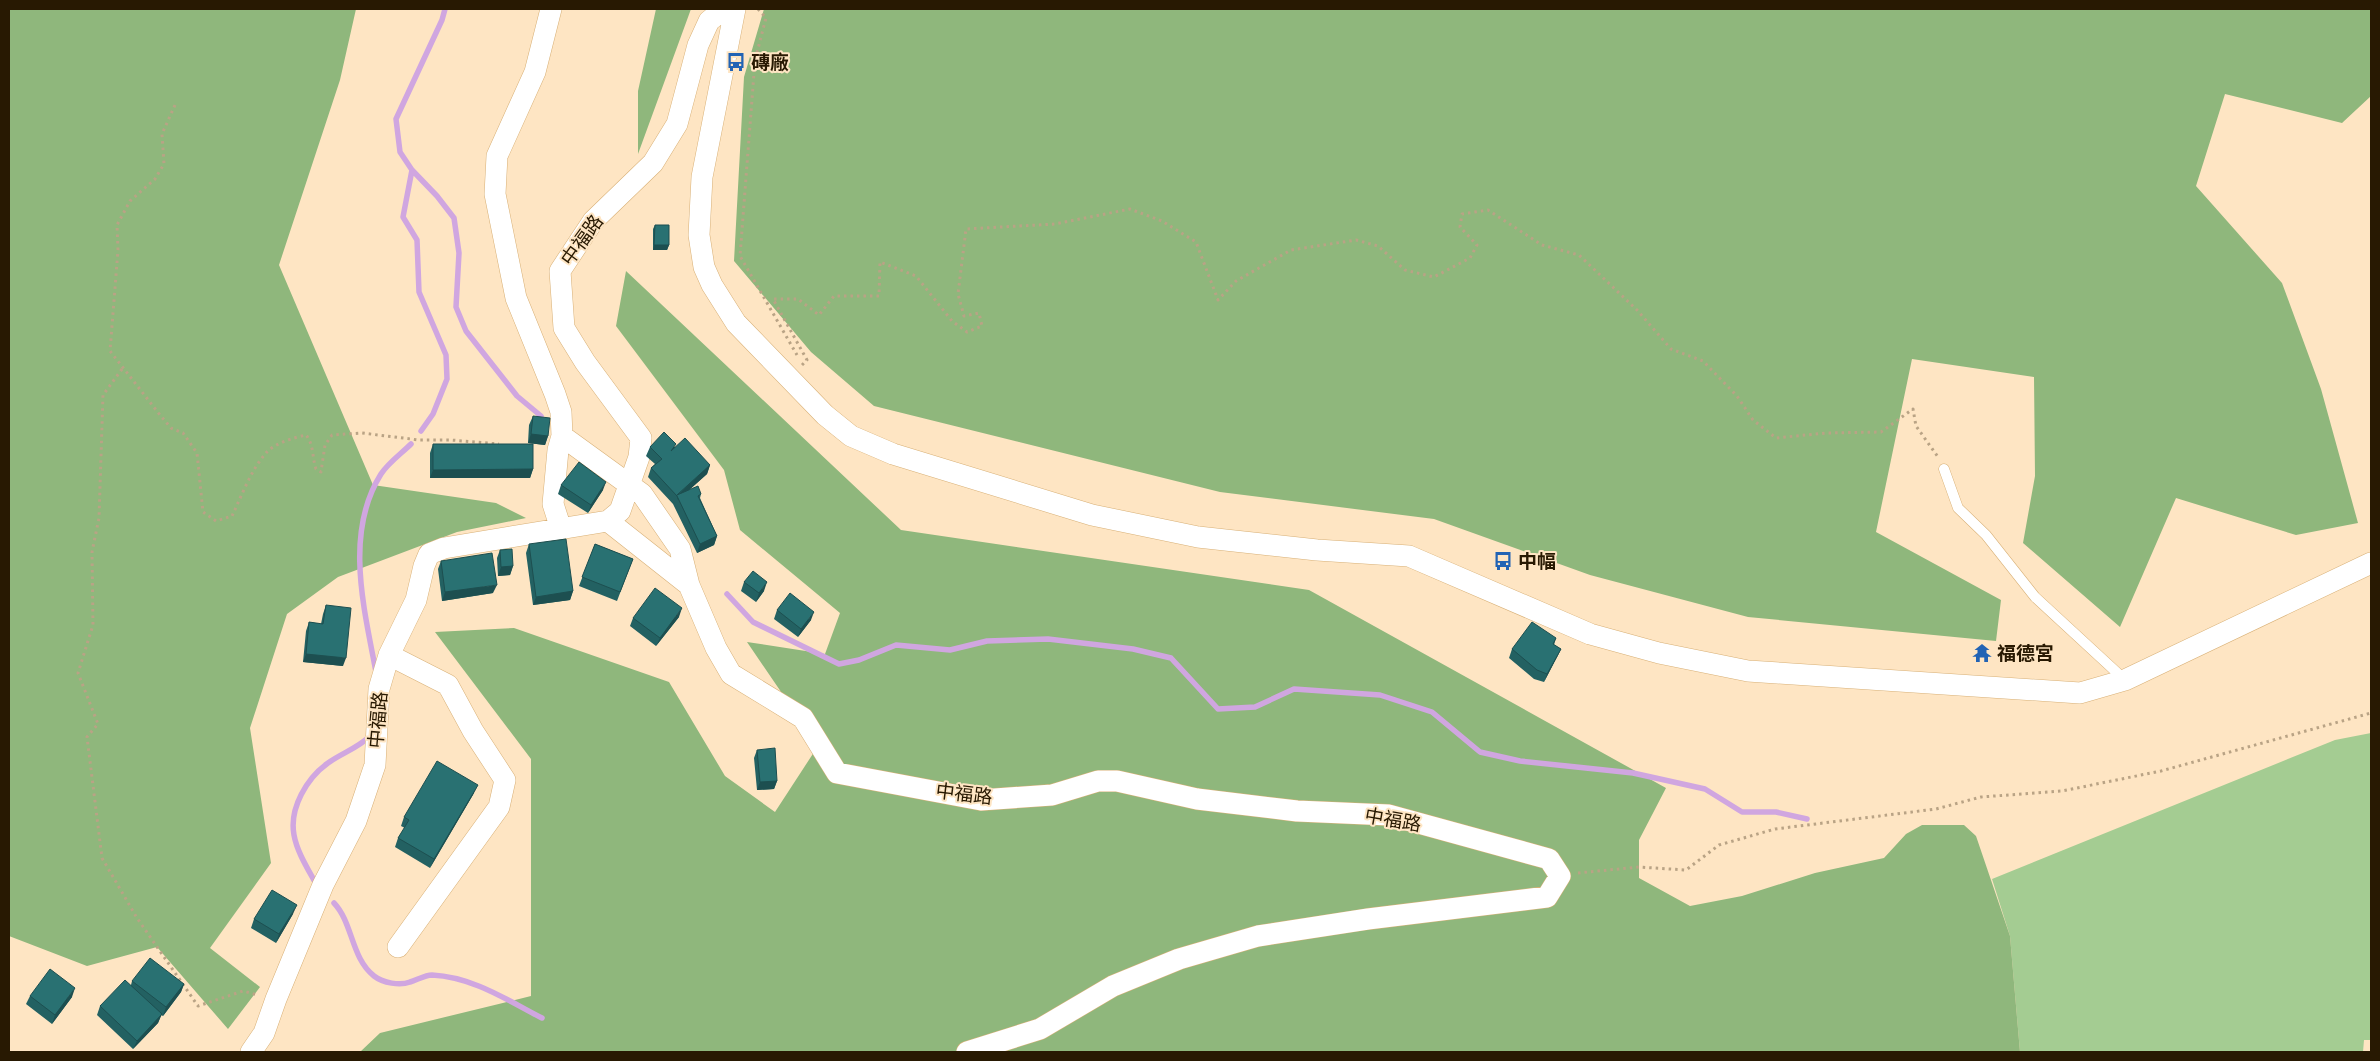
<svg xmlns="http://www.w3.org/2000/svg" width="2380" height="1061" font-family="Jost,'Noto Sans TC',sans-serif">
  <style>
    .green { fill: #a4cc92 }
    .forest { fill: #8fb77c }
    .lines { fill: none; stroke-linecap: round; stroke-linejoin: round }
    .stream { stroke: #d0a6e0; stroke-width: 5.5 }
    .service-casing { stroke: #d8b076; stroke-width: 11 }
    .minor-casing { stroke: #d8b076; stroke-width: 22 }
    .path { stroke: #b9a385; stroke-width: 3; stroke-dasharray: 2.5 4; stroke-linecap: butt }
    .service { stroke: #fff; stroke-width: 10 }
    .minor { stroke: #fff; stroke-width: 21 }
    .wall { fill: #236162 }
    .shaded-wall { fill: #1d4f50 }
    .building { fill: #297172; stroke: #1d4f50 }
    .labels { text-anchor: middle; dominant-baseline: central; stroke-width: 4; stroke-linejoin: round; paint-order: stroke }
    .poi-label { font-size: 19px; font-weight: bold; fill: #281902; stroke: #fee5c3; text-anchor: start }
    .street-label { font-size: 19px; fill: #281902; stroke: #fee5c3 }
  </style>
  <rect width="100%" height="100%" fill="#fee5c3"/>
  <path class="green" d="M2371,733V1040H2364L2363,1052H2020L2010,936L1992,879L2335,740Z"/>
  <path class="forest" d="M9,9H356L340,80L279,265L373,485L496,503L526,518L457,532L338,577L287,614L250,728L271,863L210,948L260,987L228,1029L157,947L87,966L9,936Z
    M656,9H691L638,154V91Z
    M764,9H2371V96L2342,123L2225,94L2196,186L2282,283L2321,389L2358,523L2296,535L2176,498L2120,627L2023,543L2035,476L2034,377L1912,359L1876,532L2001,600L1996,641L1748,617L1590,575L1434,519L1220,492L874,406L811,352L734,261L744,77Z
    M626,271L901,530L1309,590L1666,788L1639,840V878L1690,906L1742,896L1815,873L1884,858L1906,834L1922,825H1964L1976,836L2010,936L2020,1052H360L380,1033L531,996V759L435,632L514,628L669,682L725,776L775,812L818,746L747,642L825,654L840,613L740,530L724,470L616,326Z"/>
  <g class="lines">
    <path class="stream" d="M445,9L442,20L396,119L400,152L412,170L437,196L454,218L459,253L456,307L466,331L517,396L541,416
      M412,170L403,217L417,240L419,292L446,355L447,379L433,414L421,431
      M727,594L753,622L839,664L859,660L896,645L950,650L987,641L1048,639L1133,649L1171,658L1218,709L1255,707L1294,689L1380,695L1432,712L1480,752L1520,761L1633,773L1705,789L1742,812H1776L1807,819
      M376,672C364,608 344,533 381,474C388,463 402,453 411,444
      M316,884C308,869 297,852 294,835C289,808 307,778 328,763C342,753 358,748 370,736
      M334,903C353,923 351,958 374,976C383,983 400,986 410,982C417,980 425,975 432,975C473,977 507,1000 542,1018"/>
    <g class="service-casing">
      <path id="service" d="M1944,469L1958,508L1986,535L2035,597L2125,680"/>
    </g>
    <g class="minor-casing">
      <path id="minor" d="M551,9L535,72L497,156L495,194L516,298L555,394L561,412L562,436L642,494L680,549L689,585
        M735,9L702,177L699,235L704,267L712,285L736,323L825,415L851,436L893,454L1092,515L1198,537L1317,550L1409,556L1590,634L1659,653L1748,671L2080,693L2125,680L2371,563
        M608,521L689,585L716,648L731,674L803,718L837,773L981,800L1052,795L1098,781H1117L1197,799L1297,811L1389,815L1549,859L1560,876L1547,897L1368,919L1258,936L1179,959L1113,986L1040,1029L967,1052
        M561,529L553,504L558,450L562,436
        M389,655L448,685L473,731L505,780L499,807L398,947
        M251,1052L264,1033L276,999L323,885L356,821L375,765L379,689L389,655L416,600L424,566L429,554L444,548L608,521L620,511L639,457L641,438L585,362L564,328L560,271L593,221L653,163L677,124L698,45L709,21L724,9"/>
    </g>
    <path class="path" d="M758,9L766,18L755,60L740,256L797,355
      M175,105L162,134L164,164L155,179L130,201L117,225L118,250L110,351L160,415L171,428L183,433L197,453L203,512L216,521L232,516C242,495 251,470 266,453C275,443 293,438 306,435C314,445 312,457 316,469L321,472L325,445L332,435L362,433L419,440H451L499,444
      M802,365L807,360L773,299H798L819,315L834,296H879L880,262L916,276L952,321L967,332L982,326L979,313L964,316L958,294L966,229L1055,224L1130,209L1162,221L1196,242L1218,300L1236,281L1291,250L1356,240L1378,246L1405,270L1434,277L1470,258L1477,245L1460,227L1462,214L1488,210L1542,245L1579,255L1637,310L1671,349L1703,361L1737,396L1753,420L1776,438L1826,433L1881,432L1913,409L1916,426L1938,457
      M122,369L103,395L99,518L92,552L93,625L78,673L98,724L87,737L102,858L137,918L198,1006L243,991L258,995
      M1578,873L1639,867L1686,870L1719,845L1775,829L1936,809L1981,797L2062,791L2161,771L2371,713"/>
    <use href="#service" class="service"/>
    <use href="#minor" class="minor"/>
  </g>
  <path class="wall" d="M655,225L669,245L667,250H653V229Z
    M533,416L548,436L545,445L528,443L529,425Z
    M433,444L533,469L530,478H430V453Z
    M650,447H675L710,465L707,474L689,490L701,494L700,498L717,536L714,545L697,553L673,504L648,477L651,468L655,464L646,456Z
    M561,485L603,490L588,513L558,494Z
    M529,544L573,591L570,600L533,605L526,553Z
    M595,544L633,559L617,601L579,586Z
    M500,550L513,566L510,575L498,576L497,558Z
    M441,561L493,593L442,601L438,569Z
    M744,582L764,591L756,602L741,591Z
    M326,605L343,666L303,662L306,631L309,622L321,624L323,614Z
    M777,610L811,620L798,637L774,619Z
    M679,617L656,646L630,626L633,618Z
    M1556,638L1554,645L1561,649L1557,657L1544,682L1534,679L1509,658L1512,649Z
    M757,750L777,781L774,789L757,790L754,758Z
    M474,793L430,868L395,847L398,838L405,828L401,826L404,817Z
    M293,914L276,943L251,928L254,919Z
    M132,981L184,984L181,992L163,1016L161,1015L158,1023L133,1049L97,1015L100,1006L131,985Z
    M30,996L72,997L52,1024L26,1004Z"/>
  <path class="shaded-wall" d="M654,245H669L667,250H653Z
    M531,434L548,436L545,445L528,443Z
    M710,465L707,474L678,500L677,496Z
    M533,469L530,478H430L433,470Z
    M606,482L603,490L588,513L591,505Z
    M717,536L714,545L697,553L700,544Z
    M513,566L510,575L498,576L501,567Z
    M767,582L764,591L756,602L759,593Z
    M497,585L493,593L442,601L445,592Z
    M573,591L570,600L533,605L536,597Z
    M682,608L679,617L656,646L660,638Z
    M814,612L811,620L798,637L801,629Z
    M1561,649L1557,657L1544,682L1547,674Z
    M306,654L346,658L343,666L303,662Z
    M777,781L774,789L757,790L760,782Z
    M478,785L474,793L430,868L434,859Z
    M297,905L293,914L276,943L279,934Z
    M184,984L181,992L163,1016L166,1007Z
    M75,988L72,997L52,1024L55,1015Z
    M162,1014L158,1023L133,1049L137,1041Z"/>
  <path class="building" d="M655,225H669V245H654Z
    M533,416L550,418L548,436L531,434Z
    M664,432L676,444L671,451L685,438L710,465L677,495L698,486L701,494L698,496L717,536L700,544L677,496L651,468L662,459L650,447Z
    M433,444H533V469L433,470Z
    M579,462L606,482L591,505L561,485Z
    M566,539L573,591L536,597L529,544Z
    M595,544L633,559L620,592L582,577Z
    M512,549L513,566L501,567L500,550Z
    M492,553L497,585L445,592L441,561Z
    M753,571L767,582L759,593L744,582Z
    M655,588L682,608L660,638L633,618Z
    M790,593L814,612L801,629L777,610Z
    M326,605L351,608L346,658L306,654L309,622L323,624Z
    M1532,622L1556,638L1553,644L1561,649L1547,674L1537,670L1512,649Z
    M775,748L777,781L760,782L757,750Z
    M437,761L478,785L434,859L398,838L409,820L404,817Z
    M272,890L297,905L279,934L254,919Z
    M150,958L184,984L166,1007L132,981Z
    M50,969L75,988L55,1015L30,996Z
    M125,980L162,1014L137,1041L100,1006Z"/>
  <defs>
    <g id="bus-bare" transform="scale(1.5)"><path d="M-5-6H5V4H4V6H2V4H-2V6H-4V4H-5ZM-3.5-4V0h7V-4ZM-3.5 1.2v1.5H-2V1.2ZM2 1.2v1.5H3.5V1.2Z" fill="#2263b4" stroke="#fee5c3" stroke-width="2.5" paint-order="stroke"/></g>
    <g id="temple-bare" transform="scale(1.5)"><path d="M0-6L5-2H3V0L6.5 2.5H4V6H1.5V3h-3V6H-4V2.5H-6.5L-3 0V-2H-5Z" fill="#2263b4" stroke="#fee5c3" stroke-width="2.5" paint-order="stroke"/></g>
  </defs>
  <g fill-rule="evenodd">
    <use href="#bus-bare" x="736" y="62"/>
    <use href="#bus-bare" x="1503" y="561"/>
    <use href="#temple-bare" x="1982" y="653"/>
  </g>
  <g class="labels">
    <g class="poi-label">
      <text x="751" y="62">磚廠</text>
      <text x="1518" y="561">中幅</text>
      <text x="1997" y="653">福德宮</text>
    </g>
    <g class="street-label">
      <text transform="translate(582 240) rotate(-54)">中福路</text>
      <text transform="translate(378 720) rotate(-85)">中福路</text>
      <text transform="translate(964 794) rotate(7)">中福路</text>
      <text transform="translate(1393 820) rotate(10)">中福路</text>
    </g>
  </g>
  <rect width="2380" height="1061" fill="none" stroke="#281902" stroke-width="20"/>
</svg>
